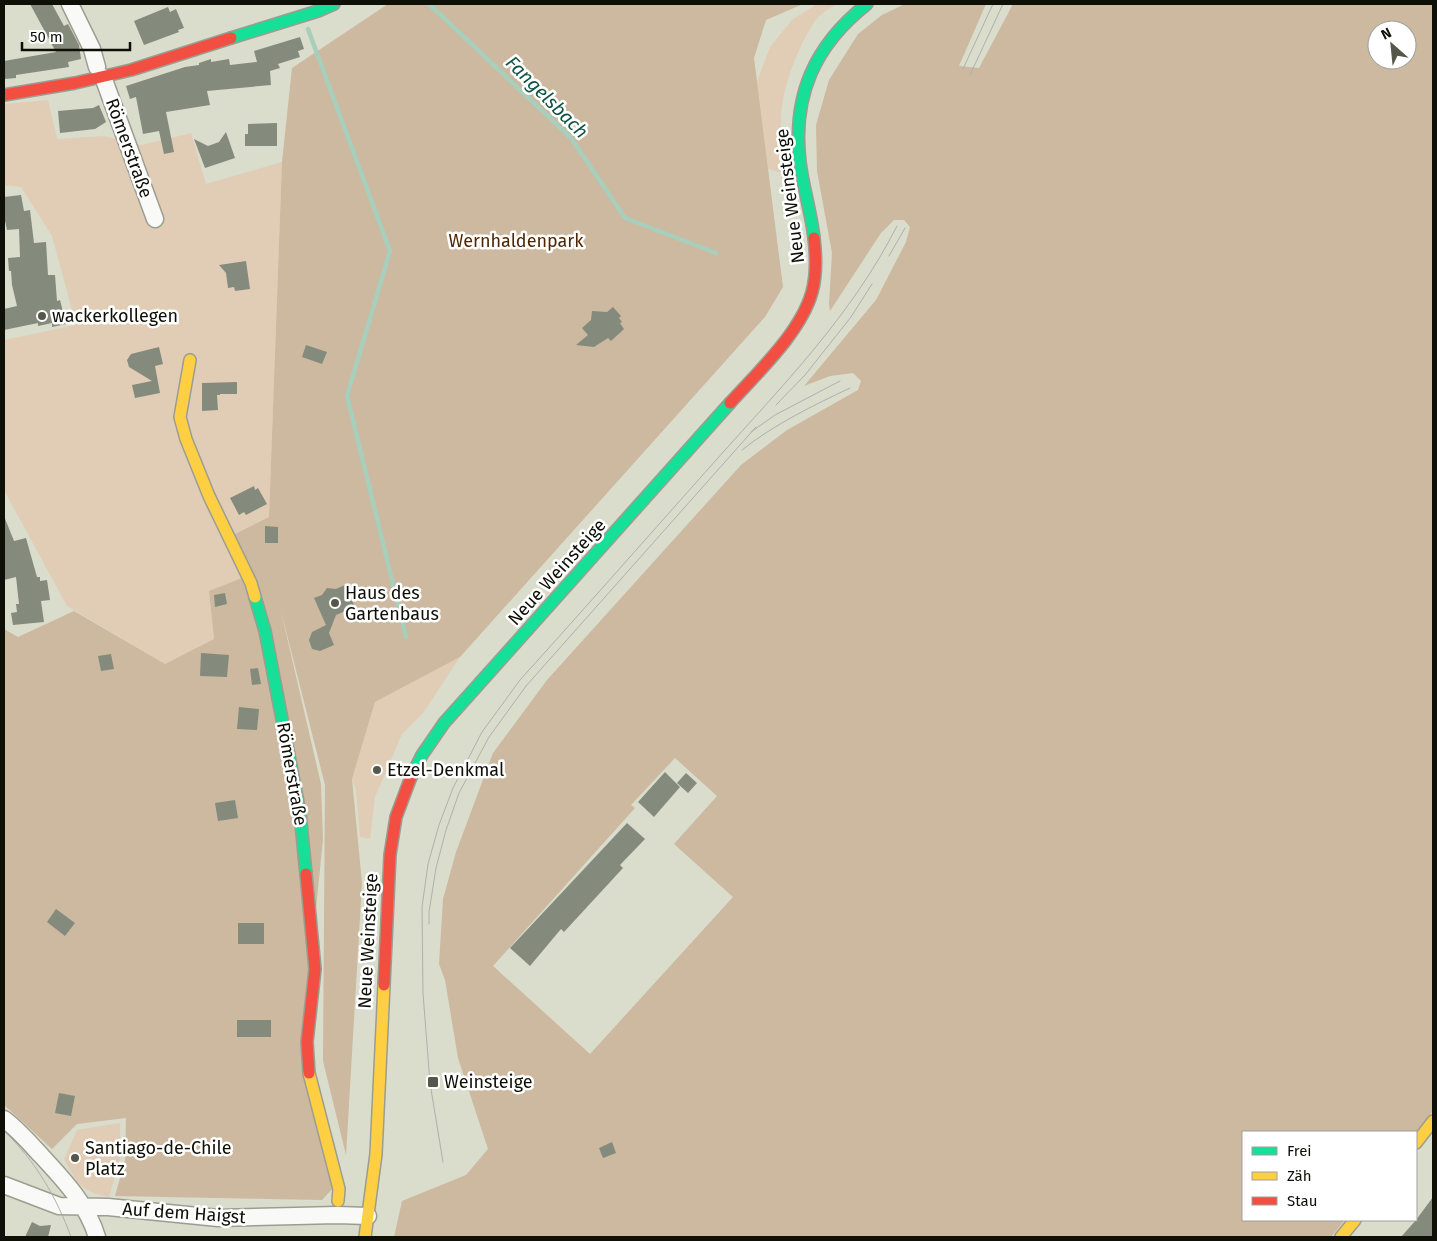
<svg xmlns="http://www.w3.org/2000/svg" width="1437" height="1241" font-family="'Fira Sans',sans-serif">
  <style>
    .green { fill: #e1cdb5 }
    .forest { fill: #cdb8a0; fill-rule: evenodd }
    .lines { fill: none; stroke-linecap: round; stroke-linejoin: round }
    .stream { stroke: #a8cfbb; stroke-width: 4.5 }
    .building { fill: #848b7d }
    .street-casing { stroke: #9b9d91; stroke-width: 19 }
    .fast-casing { stroke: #9b9d91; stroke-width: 14 }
    .slow-casing { stroke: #9b9d91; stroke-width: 14 }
    .jam-casing { stroke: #9b9d91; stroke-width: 14 }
    .street { stroke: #f9faf7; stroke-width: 16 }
    .fast { stroke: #16e098; stroke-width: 11 }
    .slow { stroke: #ffcf43; stroke-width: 11 }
    .jam { stroke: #f24e42; stroke-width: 11 }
    .tram { stroke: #b0b0ad; stroke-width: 1 }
    .poi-dot { fill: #55574b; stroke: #fff; stroke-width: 2 }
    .labels { text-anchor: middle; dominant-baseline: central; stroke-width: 5; stroke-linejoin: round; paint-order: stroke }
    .street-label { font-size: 18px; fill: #0e0f06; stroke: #fff }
    .park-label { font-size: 18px; fill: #4e2701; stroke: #fff }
    .poi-label { font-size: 18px; fill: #0e0f06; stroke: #fff; text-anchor: start }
    .water-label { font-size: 19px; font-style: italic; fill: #0e5541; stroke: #fff }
  </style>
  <rect width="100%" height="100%" fill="#dadccc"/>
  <path class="green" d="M817,4H836C829,9 820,14 815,21C798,47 782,87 781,118C780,138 785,156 789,175L768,169L757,82L770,47L792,20Z
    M48,100L57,139L103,136L142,145L191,133L206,184L282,162L269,517L225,539L242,579L209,591L214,639L165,664L67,606L4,490V340L76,325L52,236L21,187L4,185V104Z
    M460,657L423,713L402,734L375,797L370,839L360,837L356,790L352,779L375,702Z
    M120,1123V1158L109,1197C80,1191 78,1184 64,1159L77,1130Z"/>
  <path class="forest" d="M388,4H803L766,20L754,58L783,287L765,317L460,657L375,702L352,779L362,883L346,1155L323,1061L325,785L280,607L321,784L323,839L302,1048L335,1186L322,1200L115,1196L125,1160L126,1118L77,1124L52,1149L4,1105V629L18,637L74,611L165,664L214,639L209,591L242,578L225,539L269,517L282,162L292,68Z
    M905,4H986L959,66L979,68L1013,4H1433V1111L1416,1132H1243V1220H1345L1331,1237H394L402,1201L466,1175L488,1149L458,1058L445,980L439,964L443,899L456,852L493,753L547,680L741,465L787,430L858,390L861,381L853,373L830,376L804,386L876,300L906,242L910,227L904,220H894L881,233L830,311L829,304L832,253L817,171L816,125L829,80L858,34L882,15ZM1377,30H1407V60H1377ZM675,758L717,796L674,844L733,897L590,1054L493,966L635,808L631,805Z"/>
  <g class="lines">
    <path class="stream" d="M429,4L571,138L625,218L716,253
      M308,29L390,251L347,396L406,637"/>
  </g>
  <path class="building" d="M30,4H52L64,26L68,24L79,45L81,59L68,62L69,67L16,75V78L5,79L4,78V61L56,52Z
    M168,7L170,12L176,9L184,28L178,30L179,32L144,45L134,21Z
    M300,37L304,49L298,51L300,57L278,64L280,68L270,71L271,85L207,91L210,105L166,112L174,152L164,154L159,131L143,134L136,97L130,99L126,86L185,67L199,65V63L211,59V62L229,59L230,65L257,62L254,51Z
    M99,105L106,122L95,129L60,133L58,111L93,108Z
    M277,123V146H245V134H248V124Z
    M226,132L235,158L205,168L194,139L208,146L219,142Z
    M21,195L24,211L30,210L34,243L46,242L48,275H55L57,301L60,300L66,324L52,327V323L38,326V323L4,330V309L17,306L12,285L11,271H9L8,258L20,257L19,229L7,230L4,216V197Z
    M246,261L250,289L235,291L234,287L228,288L226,273L219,265Z
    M613,307L621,316L619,318L622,322L620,323L624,329L622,331L611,341L608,338L594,347L576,345L588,335L582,328L591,320L592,311L607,312Z
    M306,345L327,352L322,364L302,357Z
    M159,347L163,364L155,366L160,393L135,398L132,385L152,381L129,367L127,360L131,354Z
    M237,382V394H220V395H217L218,410L202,411V383Z
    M254,486L255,490L258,488L267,504L246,515L244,512L239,515L230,498Z
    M4,516L14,541L26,538L37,577H40V581L47,580L50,600L41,601L44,622L13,625L11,613L17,612L16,604H19L16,577L4,580Z
    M265,526L278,527V543H265Z
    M345,585L355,607L336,615L329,633L334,645L320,651L312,649L309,640L312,632L326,625L314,598L322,595L327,588L336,589Z
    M225,593L227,604L215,607L214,595Z
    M201,653L229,655L227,677L200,676Z
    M111,654L114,669L101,671L98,656Z
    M258,668L261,684L252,685L250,669Z
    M239,707L259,709L257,730L237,729Z
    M665,772L680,787L654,817L638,802Z
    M686,773L697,783L688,793L677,783Z
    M235,800L238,818L218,821L215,803Z
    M627,823L645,839L620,865L623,868L564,932L561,929L530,966L510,948Z
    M56,909L75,923L65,936L47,922Z
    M238,923H264V944H238Z
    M237,1020H271V1037H237Z
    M59,1093L75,1096L71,1116L55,1113Z
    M612,1142L616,1153L603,1158L599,1148Z
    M1433,1197V1237H1401L1416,1220Z
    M32,1222L40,1226L51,1225L48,1237H25Z"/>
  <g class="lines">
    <g class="street-casing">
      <path id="street" d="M70,4L92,49L97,67
        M103,77L155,219
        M4,1119C16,1128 27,1140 37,1151C61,1177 87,1203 97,1237
        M4,1185L59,1206L108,1207L218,1218L337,1215L368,1216"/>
    </g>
    <g class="fast-casing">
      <path id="fast" d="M231,38L318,11L334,4
        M814,238C811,212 803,187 800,162C792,95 815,45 867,4
        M255,597L265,631L300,813L306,874
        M411,777L422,755L444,723L730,403"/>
    </g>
    <g class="slow-casing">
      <path id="slow" d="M190,360L180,417L186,439L209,496L251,583L255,597
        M309,1073L339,1189L338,1201
        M1416,1143L1433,1121
        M365,1237L376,1154L384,985
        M1341,1237L1355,1220"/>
    </g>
    <g class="jam-casing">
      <path id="jam" d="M4,95L75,83L131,70L231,38
        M730,403C758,372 801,332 812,292C817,274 816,255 814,238
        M306,874L315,969L307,1042L309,1073
        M384,985L390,855L396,817L411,777"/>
    </g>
    <use href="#street" class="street"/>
    <use href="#fast" class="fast"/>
    <use href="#slow" class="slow"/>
    <use href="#jam" class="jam"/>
    <path class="tram" d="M963,69L993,4
      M970,75L1003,4
      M889,256L905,228
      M776,405L805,375L851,317L872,284
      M751,432L775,415L840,381
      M742,450C773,425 814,405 850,388
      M429,924V912L436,868L446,830L459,793L489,737L526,686L756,427
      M4,1131C35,1160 57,1198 71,1237
      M443,1162L430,1083L423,993L422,907L428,864L439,825L453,788L482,732L520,680C586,607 651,533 717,459C783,385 852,315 897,226"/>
  </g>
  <g class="poi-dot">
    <circle cx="42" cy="316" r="5"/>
    <circle cx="335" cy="603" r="5"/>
    <circle cx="377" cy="770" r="5"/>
    <rect x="427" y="1076" width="12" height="12" rx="2.5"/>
    <circle cx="75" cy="1158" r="5"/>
  </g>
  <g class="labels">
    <g class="street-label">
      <text transform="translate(129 148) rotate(70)">Römerstraße</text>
      <text transform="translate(790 196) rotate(-97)">Neue Weinsteige</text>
      <text transform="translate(557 572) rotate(-48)">Neue Weinsteige</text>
      <text transform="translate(292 774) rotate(80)">Römerstraße</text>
      <text transform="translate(368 941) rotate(-87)">Neue Weinsteige</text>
      <text transform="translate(184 1213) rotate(4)">Auf dem Haigst</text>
    </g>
    <g class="park-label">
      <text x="516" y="241">Wernhaldenpark</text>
    </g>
    <g class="poi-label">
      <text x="52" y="316">wackerkollegen</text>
      <text x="345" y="593">Haus des<tspan x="345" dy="21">Gartenbaus</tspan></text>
      <text x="387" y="770">Etzel-Denkmal</text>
      <text x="444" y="1082">Weinsteige</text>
      <text x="85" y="1148">Santiago-de-Chile<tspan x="85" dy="21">Platz</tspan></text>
    </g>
    <g class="water-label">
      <text transform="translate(547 97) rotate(45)">Fangelsbach</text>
    </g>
  </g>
  <rect width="1437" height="1241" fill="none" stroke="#0e0f06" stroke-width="10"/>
  <rect x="1242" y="1131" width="175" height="90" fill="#ffffff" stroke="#9f9f9b"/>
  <rect x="1252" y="1147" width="25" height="8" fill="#16e098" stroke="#9f9f9b"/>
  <text x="1287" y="1156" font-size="15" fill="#0e0f06">Frei</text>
  <rect x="1252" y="1172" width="25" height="8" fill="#ffcf43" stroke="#9f9f9b"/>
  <text x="1287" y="1181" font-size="15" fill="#0e0f06">Zäh</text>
  <rect x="1252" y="1197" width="25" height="8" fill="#f24e42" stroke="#9f9f9b"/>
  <text x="1287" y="1206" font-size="15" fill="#0e0f06">Stau</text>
  <g transform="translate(1392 45) rotate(333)"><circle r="24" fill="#ffffff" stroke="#9f9f9b"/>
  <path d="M0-4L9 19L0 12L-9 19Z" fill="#55574b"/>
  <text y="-8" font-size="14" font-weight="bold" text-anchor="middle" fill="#0e0f06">N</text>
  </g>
  <path d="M22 42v8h108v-8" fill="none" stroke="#0e0f06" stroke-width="2.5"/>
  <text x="30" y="42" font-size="15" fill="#0e0f06" stroke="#ffffff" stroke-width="4" paint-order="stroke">50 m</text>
</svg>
